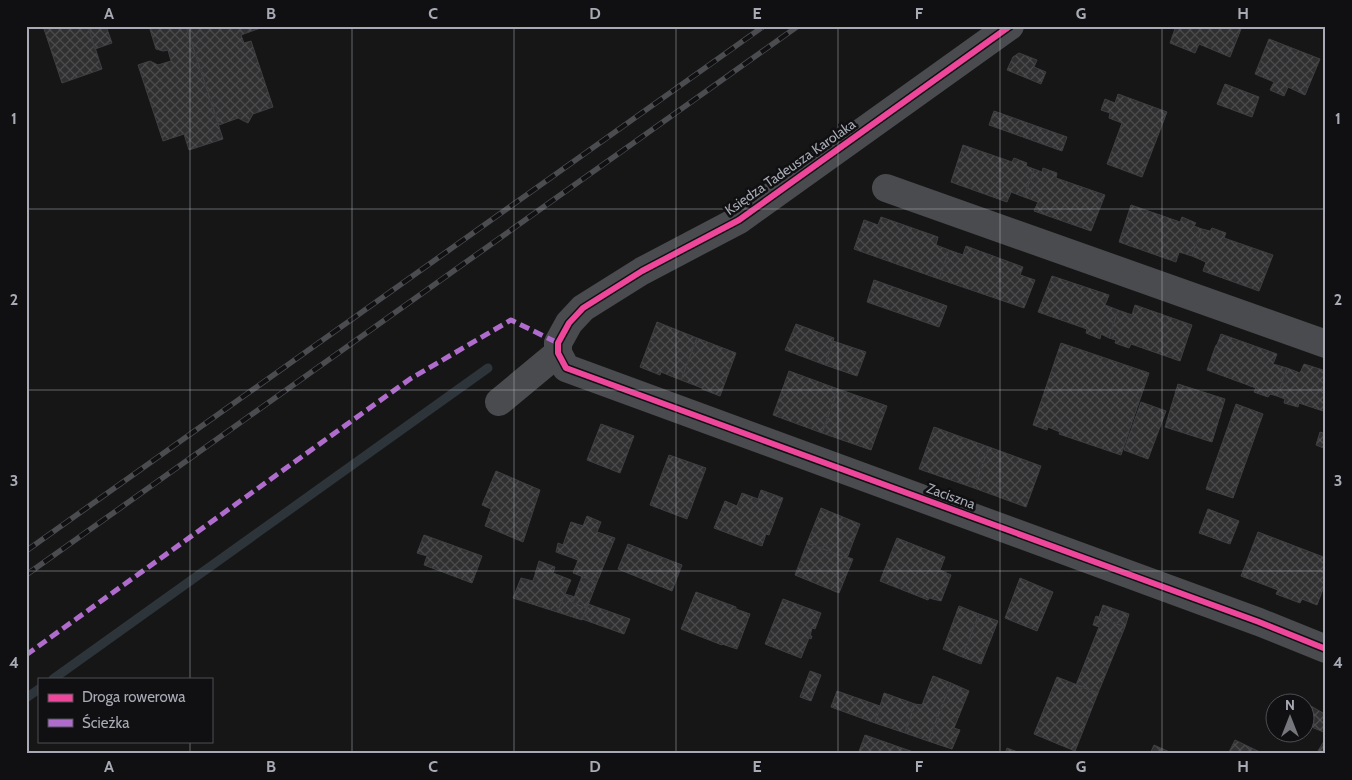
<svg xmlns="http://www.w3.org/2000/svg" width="1352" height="780" font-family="Cabin,sans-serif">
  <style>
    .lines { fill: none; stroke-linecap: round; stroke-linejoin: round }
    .stream { stroke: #2d343a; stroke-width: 9 }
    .building { fill: url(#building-cross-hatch); stroke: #3e3f42 }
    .minor { stroke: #4a4b4e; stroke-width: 28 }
    .rail-casing { stroke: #4b4c4f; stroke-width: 5.5 }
    .rail { stroke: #101012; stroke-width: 4; stroke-dasharray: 11; stroke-linecap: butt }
    .quiet { stroke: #b06ccc; stroke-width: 5; stroke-dasharray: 10 5; stroke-linecap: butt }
    .cycleway-casing { stroke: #101012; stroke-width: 9 }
    .cycleway { stroke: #ed469a; stroke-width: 6 }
    .grid { fill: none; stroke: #a8abb5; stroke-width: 1; stroke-opacity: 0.55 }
    .labels { text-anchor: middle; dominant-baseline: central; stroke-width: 5; stroke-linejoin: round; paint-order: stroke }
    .street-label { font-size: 14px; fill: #a8abb5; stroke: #101012 }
    .neatline { fill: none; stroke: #a8abb5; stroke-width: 2 }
    .grid-label { font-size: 16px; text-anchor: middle; font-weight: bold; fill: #a8abb5 }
  </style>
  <defs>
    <pattern id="building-cross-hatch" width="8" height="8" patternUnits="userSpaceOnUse" patternTransform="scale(1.25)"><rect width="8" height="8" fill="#303031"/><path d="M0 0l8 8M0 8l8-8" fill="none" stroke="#4b4b4d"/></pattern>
  </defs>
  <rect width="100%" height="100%" fill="#161616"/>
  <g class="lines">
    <path class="stream" d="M53,679L488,368
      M26,698L39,689"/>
  </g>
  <path class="building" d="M43,26H88L102,69L62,83Z
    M88,26H106L112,43L95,49Z
    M149,26H186L223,139L189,150L184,134L163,141L138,65L150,61L158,65L171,61L168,50L163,51L156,49Z
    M186,26H266L241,35L244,43L251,41L273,107L253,114L248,123L238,118L219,125Z
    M1176,26H1234L1241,29L1230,57L1199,44L1195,53L1170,43Z
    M1269,39L1320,59L1305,95L1288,87L1284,96L1270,90L1274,82L1255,74Z
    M1019,53L1037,60L1034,67L1046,72L1041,84L1007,70L1013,57Z
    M1225,84L1259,97L1252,117L1217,104Z
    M1118,94L1167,112L1142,177L1107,164L1122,123L1109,118L1110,113L1101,110L1105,99L1115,103Z
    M994,111L1067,137L1062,151L989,125Z
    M963,145L1012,162L1014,158L1027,163L1026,166L1034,169L1024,197L1011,192L1007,202L951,182Z
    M1043,168L1057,173L1056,178L1105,195L1091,231L1034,211L1038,202L1024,197L1034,169L1042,172Z
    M1131,205L1180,222L1182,217L1196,223L1194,226L1202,229L1192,256L1179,252L1176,262L1119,242Z
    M881,217L938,237L936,245L949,250L939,279L854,249L864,220L878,225Z
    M1212,228L1226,233L1224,238L1273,255L1259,291L1203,271L1206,262L1192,256L1202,229L1210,231Z
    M966,246L1023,267L1020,275L1035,280L1024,308L939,279L949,250L963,255Z
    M1052,276L1109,295L1105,305L1118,310L1109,338L1101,334L1100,339L1086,333L1087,329L1038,312Z
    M874,280L947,306L939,327L867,302Z
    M1135,305L1192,325L1180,361L1131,344L1129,348L1115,343L1116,340L1109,338L1118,310L1132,315Z
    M657,322L697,338L681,380L661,372L660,375L640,367Z
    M796,324L834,338L825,365L785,350Z
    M1221,334L1277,354L1273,364L1287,368L1277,396L1270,394L1268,397L1254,392L1256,388L1207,370L1216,345H1217Z
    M697,338L736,353L720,396L702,389V388L681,380Z
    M833,341L866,352L857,376L825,365Z
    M1061,343L1149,373L1121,455L1059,434L1060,432L1048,427L1047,430L1033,425Z
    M1304,364L1326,371V412L1299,403L1298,407L1284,403L1285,399L1277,396L1287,368L1300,373Z
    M789,371L838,389L822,433L773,415Z
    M1178,384L1225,399L1212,442L1165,427Z
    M838,389L887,406L871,450L822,433Z
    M1141,402L1166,411L1148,459L1124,450Z
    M1236,404L1263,414L1233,498L1206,489Z
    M601,424L634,436L620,473L587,460Z
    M934,427L989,447L974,488L919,469Z
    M1320,432L1326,434V449L1316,445Z
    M989,447L1041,466L1026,507L974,488Z
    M669,455L706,468L687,519L650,505Z
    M496,471L540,490L523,542L485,526L491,509L482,505Z
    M761,490L783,498L769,535L766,534L762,546L714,528L725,501L737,506L742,493L758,499Z
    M821,508L860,524L847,558L807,543Z
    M1208,509L1239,521L1230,544L1199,533Z
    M587,516L601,522L597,532L615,538L597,582L573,573L578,560L556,552L558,543L563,545L571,522L583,526Z
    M1258,532L1326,558V581L1317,605L1302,599L1300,603L1276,594L1278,590L1241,576Z
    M424,535L482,556L472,583L424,565L427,556L417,553Z
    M897,538L945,557L940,570L951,575L941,601L929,598L928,600L880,581Z
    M807,543L847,558V557L853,559L839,593L795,575Z
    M628,544L682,565L672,591L618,569Z
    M539,561L555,567L553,573L571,580L557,612L513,598L521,578L533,581Z
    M582,576L597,582L587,608L572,603Z
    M1020,578L1053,592L1037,631L1005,618Z
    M696,592L736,607V609L750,614L737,649L722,644V645L681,629Z
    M565,594L575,597L572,603L587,608L582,620L557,612Z
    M783,599L821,613L815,629L812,628L810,636H812L811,639L809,638L801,658L765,644Z
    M588,604L630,619L624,634L582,619Z
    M1103,605L1129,614L1125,627L1099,617Z
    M959,606L979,614L962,657L943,649Z
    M979,614L998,621L981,664L962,657Z
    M1096,616L1125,627L1098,693L1076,685L1099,627L1093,625Z
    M810,671L821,675L811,701L800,697Z
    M933,676L951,683L928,741L905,733L915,704L922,705Z
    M1057,677L1098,693L1075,751L1034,734Z
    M951,683L969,691L954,728L960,730L952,749L928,741Z
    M837,691L880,706L875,723L831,707Z
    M884,693L915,704L905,733L875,723Z
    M1309,705L1323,713L1326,714V733L1304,724V715Z
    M865,735L919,754H858Z
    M1326,738V754H1316Z
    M1235,740L1264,754H1228Z
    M1154,745L1174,754H1150Z
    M1007,748L1023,754H1005Z"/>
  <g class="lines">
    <path class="minor" d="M1010,26L739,220L642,271L583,308L569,323L558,343V353L566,368L1259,622L1326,649
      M886,188L1326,344
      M499,402L558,353"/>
    <g class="rail-casing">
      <path id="rail" d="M26,551L764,26
        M26,575L798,26"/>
    </g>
    <use href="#rail" class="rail"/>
    <path class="quiet" d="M26,655L410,379L511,320L558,343"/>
    <g class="cycleway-casing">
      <path id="cycleway" d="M1010,26L739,220L642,271L583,308L569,323L558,343V353L566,368L1259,622L1326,649"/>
    </g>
    <use href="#cycleway" class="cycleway"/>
  </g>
  <path class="grid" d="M190,26V679M352,26V754M514,26V754M676,26V754M838,26V754M1000,26V754M1162,26V754M26,209H1326M26,390H1326M26,571H1326M190,741V754"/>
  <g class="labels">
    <g class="street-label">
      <text transform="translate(790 167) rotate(-35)">Księdza Tadeusza Karolaka</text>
      <text transform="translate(951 496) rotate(20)">Zaciszna</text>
    </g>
  </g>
  <rect width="1352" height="780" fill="none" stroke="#101012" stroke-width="55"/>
  <rect x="38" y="678" width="175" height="65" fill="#101012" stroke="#4d4e53"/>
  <rect x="48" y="694" width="25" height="8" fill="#ed469a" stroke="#4d4e53"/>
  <text x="82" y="702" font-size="15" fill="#a8abb5">Droga rowerowa</text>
  <rect x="48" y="719" width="25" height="8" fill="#b06ccc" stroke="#4d4e53"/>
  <text x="82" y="728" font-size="15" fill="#a8abb5">Ścieżka</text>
  <g transform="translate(1290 718)"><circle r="24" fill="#101012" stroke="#4d4e53"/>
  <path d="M0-4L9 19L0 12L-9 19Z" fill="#75777d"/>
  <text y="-8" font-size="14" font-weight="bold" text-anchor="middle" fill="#a8abb5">N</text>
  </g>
  <rect x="28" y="28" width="1296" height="724" class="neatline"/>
  <g class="grid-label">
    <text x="109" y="19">A</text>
    <text x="271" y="19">B</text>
    <text x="433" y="19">C</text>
    <text x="595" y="19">D</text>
    <text x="757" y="19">E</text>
    <text x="919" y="19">F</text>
    <text x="1081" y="19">G</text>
    <text x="1243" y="19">H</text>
    <text x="14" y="124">1</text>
    <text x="1338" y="124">1</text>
    <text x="14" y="305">2</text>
    <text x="1338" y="305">2</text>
    <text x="14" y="486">3</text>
    <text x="1338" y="486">3</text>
    <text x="14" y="668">4</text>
    <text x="1338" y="668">4</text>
    <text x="109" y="772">A</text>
    <text x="271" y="772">B</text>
    <text x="433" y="772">C</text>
    <text x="595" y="772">D</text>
    <text x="757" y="772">E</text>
    <text x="919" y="772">F</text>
    <text x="1081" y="772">G</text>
    <text x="1243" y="772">H</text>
  </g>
</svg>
